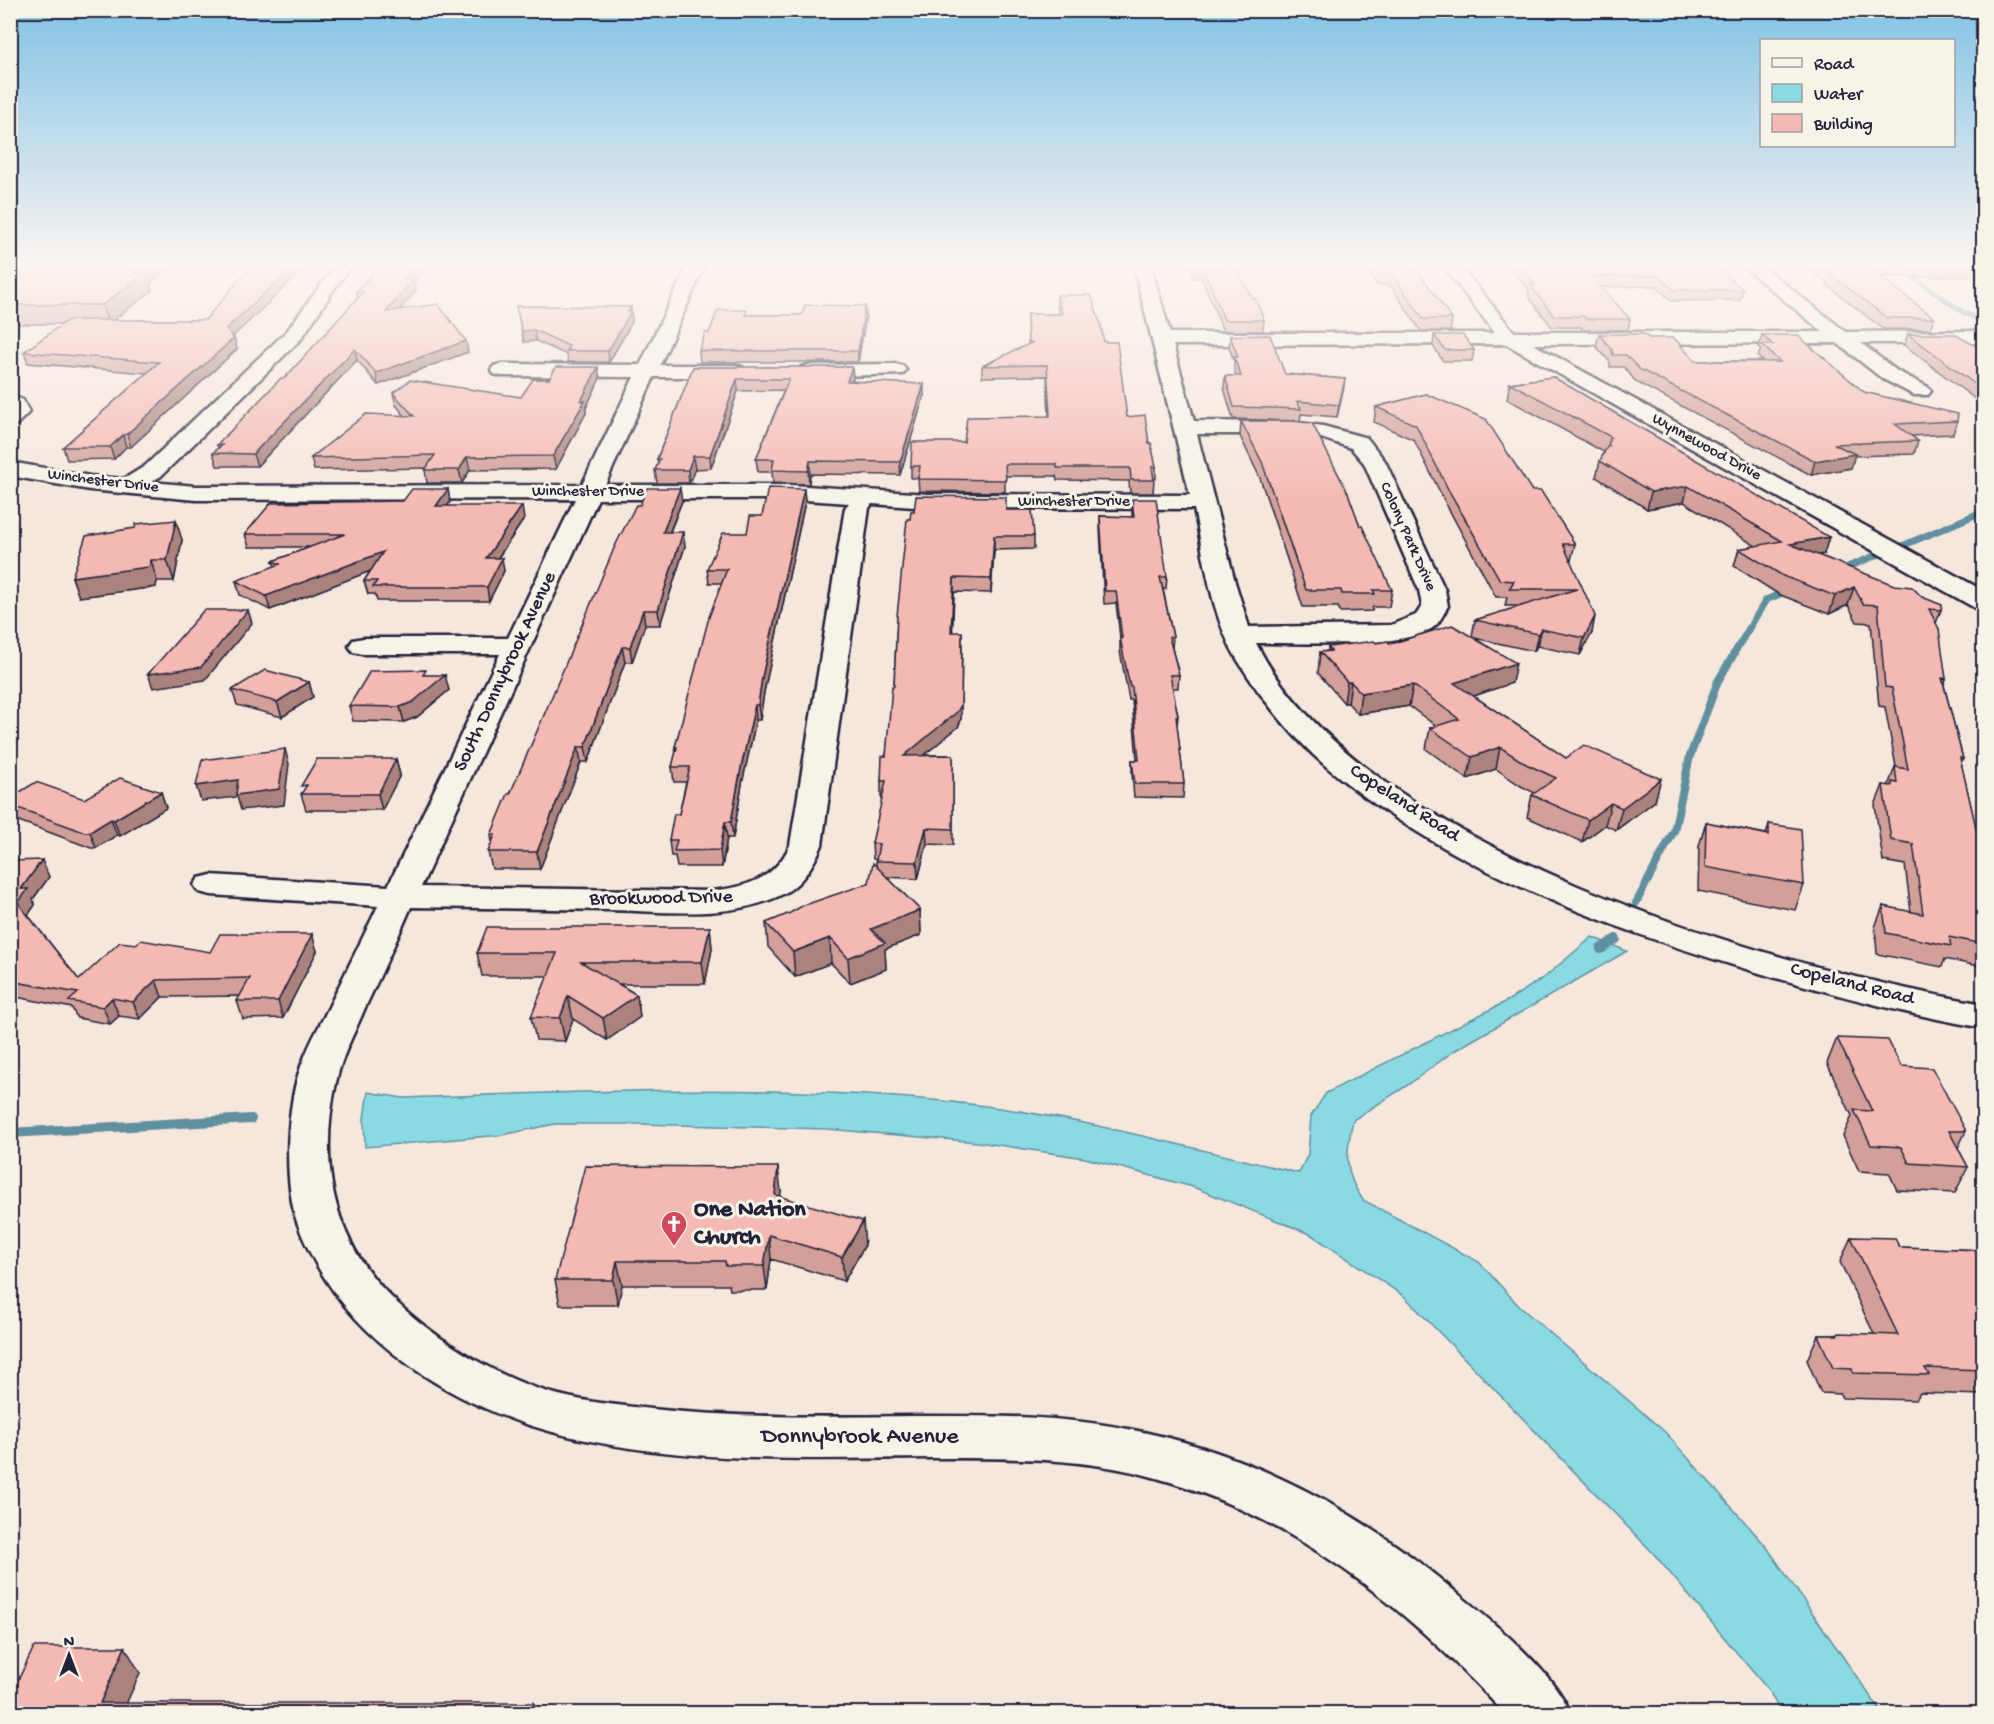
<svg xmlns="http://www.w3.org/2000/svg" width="1994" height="1724" font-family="'Gochi Hand',sans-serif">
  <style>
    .water { fill: #89dae2; stroke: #60909f; stroke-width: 1.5 }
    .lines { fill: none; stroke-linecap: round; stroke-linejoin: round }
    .stream-far3 { stroke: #60909f; stroke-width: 5 }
    .stream-far2 { stroke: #60909f; stroke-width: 7 }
    .stream-far1 { stroke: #60909f; stroke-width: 8 }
    .stream { stroke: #60909f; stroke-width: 10 }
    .minor-casing { stroke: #22223b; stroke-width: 5 }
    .minor { fill: #f7f3e8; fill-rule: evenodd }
    .wall { fill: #d29f99; stroke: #22223b; stroke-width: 1.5 }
    .shaded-wall { fill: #ab827d; stroke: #22223b; stroke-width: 1.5 }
    .building { fill: #f4b9b2; stroke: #22223b; stroke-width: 1.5 }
    .labels { text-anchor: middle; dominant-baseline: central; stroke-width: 6; stroke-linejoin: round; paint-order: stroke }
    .far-street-label { font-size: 16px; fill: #22223b; stroke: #f7f3e8 }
    .street-label { font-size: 20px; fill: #22223b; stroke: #f7f3e8 }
    .near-poi-label { font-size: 24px; font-weight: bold; fill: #22223b; stroke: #f7f3e8; text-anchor: start }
    .near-street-label { font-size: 24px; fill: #22223b; stroke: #f7f3e8 }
  </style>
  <rect width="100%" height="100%" fill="#f6e7dd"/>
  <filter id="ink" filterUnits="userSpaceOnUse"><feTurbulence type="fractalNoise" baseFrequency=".0167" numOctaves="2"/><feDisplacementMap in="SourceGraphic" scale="12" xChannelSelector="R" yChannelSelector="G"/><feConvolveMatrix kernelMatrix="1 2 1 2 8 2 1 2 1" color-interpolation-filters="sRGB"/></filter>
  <g filter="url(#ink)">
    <path class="water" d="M1592,937L1627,951L1454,1051L1408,1085L1353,1120C1346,1152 1343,1172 1363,1200L1479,1262L1519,1306L1665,1432L1766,1546L1882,1713H1781L1769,1691L1654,1554L1404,1296L1310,1234L1193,1187L1085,1158L978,1142L827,1129L639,1124H555L502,1135L365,1147L364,1118L368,1092L403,1098C586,1091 770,1083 952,1102C1070,1114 1184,1147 1299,1173L1308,1154L1311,1116L1326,1093L1509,1000L1546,976Z"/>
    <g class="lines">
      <path class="stream-far3" d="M1898,267L1964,313L1984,321"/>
      <path class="stream-far2" d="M1902,546L1984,511
        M1838,571L1877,555
        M1733,655L1766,600L1789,590"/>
      <path class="stream-far1" d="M1636,903L1674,831L1690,756L1718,681L1734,654"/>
      <path class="stream" d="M1601,949L1616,939
        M10,1133L251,1119"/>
      <g class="minor-casing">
        <path id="minor" d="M334,267H351L336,286L301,339L161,476L151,482L196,486L582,485L634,377L501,376L494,374L491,370L494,366L501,364L640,365L687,267H704L660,365H735L742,367L745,371L742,375L735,377H654L605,485H791L928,494L1190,495L1134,267H1151L1170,333H1495L1444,267H1461L1514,332H1823L1744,267H1763L1846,332L1984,331V343H1861L1897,371L1928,387L1931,391L1928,395H1914L1883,379L1837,343L1533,344L1984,591V610L1975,608L1506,344L1173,345L1194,421L1290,422L1323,426L1367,438L1385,461L1445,590L1448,606C1444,612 1441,621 1435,626C1407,650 1296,642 1256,643C1360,848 1770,967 1984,1004V1028C1913,1016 1845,997 1776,978C1626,934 1468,879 1344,781C1301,748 1265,705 1237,659C1211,616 1205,559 1194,509L928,508L872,504L869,508L822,845C813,866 801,886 779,896C727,920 663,911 608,910C542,909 477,908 411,907C396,942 380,976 364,1010C354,1034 341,1057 336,1083C319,1160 331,1235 387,1293C427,1334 493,1376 548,1392C582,1402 617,1405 651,1409C738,1418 825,1417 912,1416C984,1416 1057,1415 1128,1429C1248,1451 1360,1511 1452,1589C1489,1619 1553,1670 1571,1714H1505C1408,1608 1293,1515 1153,1477C1081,1457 1004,1458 930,1458C739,1459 516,1474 367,1330C337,1301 311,1262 297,1222C283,1179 286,1103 303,1061C310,1042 320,1025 329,1007C345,973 362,940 378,906L211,895L199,892L194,885L199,878L211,875L388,886L500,654H363L353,652L349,646L353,640L363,638H508L575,499L196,500L90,490L10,476V462L90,476L124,479L145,466L287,331ZM1197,434H1290L1321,438L1351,448L1364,463L1419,590L1422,606L1416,615L1391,625L1249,627L1235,582ZM598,499H791L849,503L845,508L790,845C774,880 747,887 711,891L421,887Z
          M896,364L903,366L906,370L903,374L808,377L801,375L798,371L801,367L808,365Z
          M10,395L23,400L29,412L17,424L10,426Z"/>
      </g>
      <use href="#minor" class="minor"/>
    </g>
    <path class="wall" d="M28,267H170L150,283L152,291L113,320H205L252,267H306L233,336L234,338L237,349L131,447H126L114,459L67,460L63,447L147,373L28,363L24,352L63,324H10V278Z
      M379,267H427L414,282L416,291L399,310L468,352L378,385L357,360L257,466H217L213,453L218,448L217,445L285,378L358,298L356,292Z
      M1191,267H1235L1264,320L1263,331H1223L1202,278H1194Z
      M1362,267H1409L1452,319L1450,331H1421L1390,285H1376L1370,274H1364Z
      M1509,267H1716L1743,290L1740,300L1671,301L1656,286L1600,287L1630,319L1628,330H1583L1581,327H1552L1528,296L1529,290Z
      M1805,267H1983V276L1880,277L1934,318L1930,329H1883L1827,285L1828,283Z
      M1057,295L1104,342L1127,417L1149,443L1156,467V479H1154L1153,493H1130L1129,481L1057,480L1056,476H1005V492L919,491L918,478H911V466L964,442L1049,416L1047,376L982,377V366L1028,345L1027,314H1059L1057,305Z
      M516,306L631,307L632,322L609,362H568L567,355L536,341L524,342Z
      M865,306L866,316L858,362H700L699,351L747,315H802Z
      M1599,334L1649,338L1695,361H1763L1758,357L1761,349L1759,347L1762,335L1864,392L1957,421L1953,434L1912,436L1918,441L1914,454L1854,456L1851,468L1811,475L1636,382L1624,367H1610V362L1596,346Z
      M1908,334L1983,348V405L1904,345Z
      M1434,335L1474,350L1472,361H1443L1433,346Z
      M1230,336L1285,374L1345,379L1343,391L1337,417L1301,414L1300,421L1233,419L1224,388L1225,376H1236L1234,369V361L1229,347Z
      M693,367H852L853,378L852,381L924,396L900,475L810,474L809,484L773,483L772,472H758L756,459L784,390L738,391L711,468L695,469L689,483H657L655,470L658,464L657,459Z
      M1553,377L1824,554L1818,555L1922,597L1941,610L1936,623L1946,679L1944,685L1963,759L1961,763L1983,858V967L1945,959L1942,967L1877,954L1875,927L1883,906L1911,912L1905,865L1883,861L1875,805L1883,785L1888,786L1895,767H1896L1885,707L1879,706L1871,623L1857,622L1848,605L1829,614L1778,594L1734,566L1739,549L1756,546L1684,502L1647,509L1596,477L1600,461L1604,452L1507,399L1510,383Z
      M600,378L586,408V413L556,469L470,470L462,483H427L425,470L426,468L314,470L311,458L405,416L396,405L393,393L521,397Z
      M1426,394L1532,491L1575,544L1571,560H1570L1592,633L1580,655L1537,646L1534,651L1474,638L1512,683L1474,696L1566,758L1655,801L1616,830L1605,825L1582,842L1527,817L1532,795L1535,793L1521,786L1496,769L1467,779L1426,749L1430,728L1436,726L1409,706L1358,714L1348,703H1344L1318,673L1320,652L1328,651V647L1376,643L1390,644L1472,636L1475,620L1522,606H1505L1507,597H1496L1446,504L1414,440L1374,422L1376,407Z
      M1241,421L1360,526L1392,590L1389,607H1373L1372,611L1340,612L1338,607H1303L1260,478L1240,436Z
      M448,489L450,502L447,506L524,519L498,558L504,571L489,601H377L375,594H368L364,581L370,571L270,610L240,595L236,581L275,566L273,561L310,547H249L245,534L403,501Z
      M804,489L805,502L764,692L760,720H756L742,784L733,838H727L722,867H677L675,856H671L669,840L679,814L686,782H674L672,767L676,753L675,747L722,583H709L707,569L747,533L762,516Z
      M1132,499L1167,577L1166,589H1163L1173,637L1172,648L1179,675L1178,688H1172L1178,716L1177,726L1184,784L1183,798L1134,797L1132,774V760H1137L1132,700H1129L1120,651V638L1116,603L1104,604L1100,528V516L1132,517Z
      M682,501L670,532L685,546L660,625H645L632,662H625L588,762H581L540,869H492L488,852L492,842L491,835L510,794Z
      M1006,510L1034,536V549L994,550L991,593L954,592L952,632L961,720L958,727L924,755H953V845L927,844L918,879L887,877L920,910L921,935L885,949L886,969L850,983L831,963L795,977L768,947L766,923L869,883L876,866V860L873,859L872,843L883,797H881V781L886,756L894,686L897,616Z
      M1983,527V546L1977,543Z
      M182,540L174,581H157L156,587L79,597L72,577Z
      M427,675L449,690L417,717L404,722L353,721L349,706Z
      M309,682L313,697L282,717L237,705L232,690Z
      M396,759L400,775L382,810H306L301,794Z
      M161,792L166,808L120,836L117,835L96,848H91L11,818L10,817V798L84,799Z
      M1706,822L1766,834L1769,824L1804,885L1795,910L1698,891L1699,846Z
      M10,861L49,877L33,899L35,905L28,915L79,980L136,944L210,952L317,951L283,1018L243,1019L237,1001L241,996L162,997L140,1019L119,1016L110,1024L77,1018L72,1008L16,997L10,999Z
      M710,927L712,949L705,984H619L637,995L640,1017L607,1040L573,1019L565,1041L536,1040L531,1017L548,976H482L477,953Z
      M1837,1038L1901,1066L1966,1131L1958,1148L1968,1167L1955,1193L1897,1190L1889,1173L1859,1171L1843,1136L1852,1116L1827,1063Z
      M781,1191L780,1196L865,1245L844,1281L771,1259L767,1290H730L729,1285H622L618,1305H560L555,1280Z
      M1851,1237L1899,1247L1983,1250V1395L1920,1393L1916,1400L1842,1398L1840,1394L1821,1393L1807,1360L1818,1335L1874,1334L1840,1262Z"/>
    <path class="shaded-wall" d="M141,267H170L150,283L152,291L108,324L102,305L134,273Z
      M293,267H306L229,340L226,329Z
      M415,267H427L414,282L416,291L388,323L386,312L403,280Z
      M865,306L866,316L858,362V351Z
      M631,307L632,322L609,362L608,351Z
      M534,330L536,341L524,342L522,331Z
      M234,338L237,349L131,447L127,434Z
      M466,341L468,352L378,385L376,373Z
      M355,349L357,360L257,466L253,454Z
      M598,367L600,378L586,408V413L556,469L553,456Z
      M852,367L853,378L848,393L847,381Z
      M737,379L738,391L711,468L710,456Z
      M1345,379L1343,391L1337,417L1339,405Z
      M924,384V396L900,475V462Z
      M123,435L126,447L114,459L110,447Z
      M1855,454L1851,468L1811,475L1815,461Z
      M693,456L695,469L689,483L688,470Z
      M467,457L470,470L462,483L459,470Z
      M810,461V474L809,484L808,471Z
      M1688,486L1684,502L1647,509L1651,492Z
      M680,488L682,501L664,546L663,532Z
      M448,489L450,502L439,519L436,506Z
      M804,489L805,502L764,692L760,720L758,705L762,677Z
      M522,506L524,519L489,571L486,558Z
      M176,520L182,540L174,581L167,560Z
      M683,532L685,546L660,625L658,610Z
      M994,536V550L991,593V579Z
      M1829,537L1824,554L1785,561L1790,544Z
      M383,552L386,565L270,610L266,596Z
      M502,558L504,571L489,601L487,587Z
      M151,560L157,581L156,587L79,597L72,577Z
      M954,578V592L952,646L951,632Z
      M1854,587L1848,605L1829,614L1835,596Z
      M248,610L252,623L205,680L153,688L148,674Z
      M643,610L645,625L632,662L630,647Z
      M1595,616L1592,633L1580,655L1584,638Z
      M1541,629L1537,646L1534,651L1538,634Z
      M962,632L961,720L958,727L905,771L904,756Z
      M622,647L625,662L588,762L585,747Z
      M1516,663L1512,683L1450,704L1454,683Z
      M445,675L449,690L417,717L404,722L400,707Z
      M309,682L313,697L282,717L277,702Z
      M1347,682H1351L1348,703H1344Z
      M1413,685L1409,706L1358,714L1361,693Z
      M755,705L756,720L742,784L733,838L731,822L741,768Z
      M578,747L581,762L540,869L537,852Z
      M1500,747L1496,769L1467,779L1472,757Z
      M285,749L289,764L284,805L241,810L237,797L201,801L196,786Z
      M396,759L400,775L382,810L378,794Z
      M1661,779L1655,801L1616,830L1622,808Z
      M161,792L166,808L120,836L114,820Z
      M1611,803L1605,825L1582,842L1588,820Z
      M111,819L117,835L96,848L90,832Z
      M725,822L727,838L722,867L720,850Z
      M926,828L927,844L918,879L917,862Z
      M42,860L49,877L33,899L35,905L25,919L18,903L21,889Z
      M920,910L921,935L885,949L886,969L850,983L848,958L871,929Z
      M710,927L712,949L705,984L702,962Z
      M312,934L317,951L283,1018L278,1001Z
      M830,938L831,963L795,977L793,952Z
      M156,980L162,997L140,1019L133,1002Z
      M10,986L16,997L10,999Z
      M637,995L640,1017L607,1040L603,1018Z
      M568,996L573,1019L565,1041L560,1018Z
      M112,998L119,1016L110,1024L103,1007Z
      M778,1167L781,1191L777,1219L775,1195Z
      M863,1221L865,1245L844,1281L842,1257Z
      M769,1235L771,1259L767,1290L764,1266Z
      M617,1261L622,1285L618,1305L613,1280Z
      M125,1647L140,1673L122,1713L100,1703Z
      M534,1703L538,1713H532Z"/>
    <path class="building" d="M28,267H141L134,273H146L102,305H10V278Z
      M252,267H293L226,329L234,338L127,434L123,435L110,447H63L159,362L24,352L68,320H205L245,273Z
      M379,267H415L403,280H413L386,312L438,304L466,341L376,373L355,349L253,454L213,453L222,445H217L281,378H285L363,292H356Z
      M1195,267H1235L1252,298H1255L1264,320H1224L1203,267Z
      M1374,267H1409V269H1417L1452,319H1423L1392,274H1378Z
      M1519,267H1716L1743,290H1674L1658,276H1591L1630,319H1586L1583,316H1554L1530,285H1535Z
      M1823,267H1868L1934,318H1887L1830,274H1833Z
      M1057,295H1091L1101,325L1104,342H1117L1127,417L1145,415L1149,443H1151L1156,467H1152L1154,480H1131L1130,468H1057V464H1005L1006,480L918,479L920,466H911L912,442H964L967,417L1050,416L1047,365L982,366L1033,342H1028L1027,314H1062Z
      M805,305L865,306L858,351H699L705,333H709L718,310H747L745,315H802Z
      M516,306L631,307L628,312H631L608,351H566L569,346L534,330L522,331Z
      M1599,334H1645L1649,338H1674L1695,361L1780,362L1762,345H1773L1762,335H1797L1864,392L1958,414L1957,421L1895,424L1918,441L1834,444L1855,454L1815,461L1639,369L1626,355H1613L1612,350Z
      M1908,334H1954L1980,348H1983V390Z
      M1270,335L1285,374L1345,379L1339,405L1297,401L1301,409L1234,407L1225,376H1241L1234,357H1238L1230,336Z
      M1434,335H1463L1474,350H1445Z
      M556,367H598L581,401H585L553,456L467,457L459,470H425L435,455L311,458L366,414L414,416L393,393L410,380L521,397L533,379H549Z
      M693,367H852L847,381L924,384L900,462L810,461L808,471L772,470L774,459H756L789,379H737L710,456H693L688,470H655L660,459H657Z
      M1553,377L1829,537L1790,544L1894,585L1912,587L1922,597L1942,605L1941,610L1929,609L1939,629L1946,679L1942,678L1963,759L1960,758L1983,858V944L1949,937L1951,946L1886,933L1883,906L1923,914L1913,844L1891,840L1883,785L1892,786V782L1897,783L1895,767L1908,769L1892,688L1885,687L1878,605L1863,604L1854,587L1835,596L1783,576L1739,549L1782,541L1688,486L1651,492L1600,461L1607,447L1610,446L1608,445L1611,437L1510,383Z
      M1426,394L1486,419L1532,491H1541L1575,544H1563L1595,616L1584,638L1541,629L1538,634L1475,620L1577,589H1509L1514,581L1500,580L1448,489L1416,425L1376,407Z
      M1241,421H1292L1312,423L1348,493L1360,526H1362L1392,590H1373L1375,594H1342L1341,590H1306L1262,462Z
      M647,488H680L663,532H683L658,610H643L630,647H622L585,747H578L537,852H488L495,835H491L508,794H510L553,694L615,546L636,505H640Z
      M768,488L804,489L762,677L758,705H755L741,768L731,822H725L720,850L674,851L677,840H669L674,814H679L690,767H672L677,747H675L709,617L727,569H707L723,533H747L750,516H762Z
      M412,489H448L436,506H522L486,558H502L487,587H373L377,581H364L383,552L266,596L236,581L280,564L273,561L345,534H245L271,503L403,501Z
      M916,496L1006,497V510H1032L1034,536H994L991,579L954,578L951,632H962L961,705L957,712L904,756L953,755V829L926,828L917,862L876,861L879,844L872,843L886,781H881L882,756H886L892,686H894L897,616L907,519H910L911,511H914Z
      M1132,499H1156L1167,577H1160L1173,637H1169L1179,675H1170L1178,716H1176L1184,784H1135L1132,760H1139L1132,687H1130L1120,638H1122L1116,591H1105L1100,516L1134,517Z
      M176,520L167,560H151L149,567L72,577L86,536L135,528L136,524Z
      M204,610H248L201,667L148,674Z
      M1452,625L1516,663L1454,683L1566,758L1584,745L1661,779L1622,808L1611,803L1588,820L1532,795L1556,778L1526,764L1500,747L1472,757L1430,728L1459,719L1413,685L1361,693L1351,682H1347L1320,652L1331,651L1328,647L1374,641L1376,643L1388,641L1390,644Z
      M265,670L309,682L277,702L232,690Z
      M426,670L423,675H445L413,702L400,707L349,706L370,671Z
      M285,749L279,789L236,795L238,780L196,786L202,760Z
      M317,759H396L378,794H301L307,785L301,786Z
      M120,778L161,792L114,820L111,819L90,832H84L10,805V798L36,782L84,799Z
      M1706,822L1769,835V824L1801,829L1804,885L1705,867Z
      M42,860L21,889H28L18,903L79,980L120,942L136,944L141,940L210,952L220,934H312L278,1001H237L250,978L156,980L133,1002L112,998L103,1007L69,1001L78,993L10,981V861Z
      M873,863L920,910L871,929L885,943L848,958L830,938L793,952L766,923L790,913L802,906L869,883Z
      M487,927H710L702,962H581L637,995L603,1018L568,996L560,1018L531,1017L557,953H477Z
      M1837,1038L1888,1040L1901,1066L1932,1068L1966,1131H1949L1968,1167L1909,1163L1901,1147L1871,1145L1854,1110L1872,1111Z
      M585,1166L778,1167L775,1195L863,1221L842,1257L769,1235L764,1266H726L725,1261H617L613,1280H555Z
      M1851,1237L1895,1238L1899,1247L1983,1250V1370L1925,1368L1929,1375L1853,1373L1852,1369L1833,1368L1818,1335H1837L1839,1333L1898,1335Z
      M34,1647H125L100,1703H534L532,1713H10V1697Z"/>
  </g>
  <linearGradient id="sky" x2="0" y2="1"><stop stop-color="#82c3e6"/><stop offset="0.52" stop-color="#fbf4f0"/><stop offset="1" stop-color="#fbf4f0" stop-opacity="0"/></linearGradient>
  <rect width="1994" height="509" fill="url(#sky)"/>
  <defs>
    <g id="church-pin" transform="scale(1.35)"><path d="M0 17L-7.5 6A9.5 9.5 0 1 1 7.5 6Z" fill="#d1495b" stroke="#f7f3e8"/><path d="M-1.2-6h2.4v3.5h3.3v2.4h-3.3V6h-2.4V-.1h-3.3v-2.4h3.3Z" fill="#fff"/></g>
  </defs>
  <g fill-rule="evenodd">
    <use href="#church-pin" x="674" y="1224"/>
  </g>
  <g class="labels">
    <g class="far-street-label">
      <text transform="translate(1706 448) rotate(29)">Wynnewood Drive</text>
      <text transform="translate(103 482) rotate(7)">Winchester Drive</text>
      <text x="588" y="492">Winchester Drive</text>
      <text x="1074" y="502">Winchester Drive</text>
      <text transform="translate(1407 537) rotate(66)">Colony Park Drive</text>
    </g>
    <g class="street-label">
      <text transform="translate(506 672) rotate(-65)">South Donnybrook Avenue</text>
      <text transform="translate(1404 804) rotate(33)">Copeland Road</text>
      <text transform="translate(661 899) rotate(-1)">Brookwood Drive</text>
      <text transform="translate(1852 985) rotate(14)">Copeland Road</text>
    </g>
    <g class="near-poi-label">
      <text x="694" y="1210">One Nation<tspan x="694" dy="28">Church</tspan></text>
    </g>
    <g class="near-street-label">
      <text x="860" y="1437">Donnybrook Avenue</text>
    </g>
  </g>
  <rect width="1994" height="1724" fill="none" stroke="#f7f3e8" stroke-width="36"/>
  <rect x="18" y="18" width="1958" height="1688" fill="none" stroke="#22223b" stroke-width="2" filter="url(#ink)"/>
  <rect x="1760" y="39" width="195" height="108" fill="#f7f3e8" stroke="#a29fa3" stroke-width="1.5"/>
  <rect x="1772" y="58" width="30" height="9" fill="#f7f3e8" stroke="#a29fa3" stroke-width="1.5"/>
  <text x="1814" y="69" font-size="18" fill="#22223b">Road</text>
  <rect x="1772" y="84" width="30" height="18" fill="#89dae2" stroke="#a29fa3" stroke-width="1.5"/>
  <text x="1814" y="99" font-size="18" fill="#22223b">Water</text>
  <rect x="1772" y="114" width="30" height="18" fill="#f4b9b2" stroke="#a29fa3" stroke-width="1.5"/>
  <text x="1814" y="129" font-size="18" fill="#22223b">Building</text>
  <g transform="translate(69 1655)" stroke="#f7f3e8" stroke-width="4.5" paint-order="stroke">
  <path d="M0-4.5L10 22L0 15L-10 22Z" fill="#22223b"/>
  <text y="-9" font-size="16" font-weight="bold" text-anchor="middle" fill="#22223b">N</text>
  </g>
</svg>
